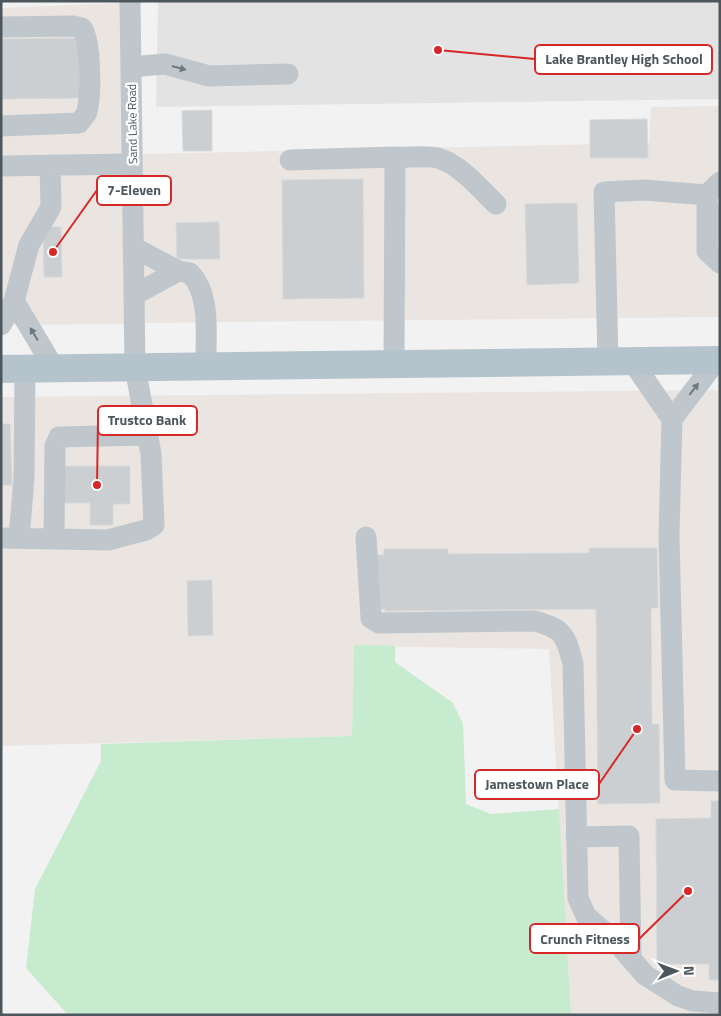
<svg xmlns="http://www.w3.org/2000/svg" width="721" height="1016" font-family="'Titillium Web',sans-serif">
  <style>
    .commercial { fill: #eae5e0 }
    .education { fill: #e4e3e3 }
    .green { fill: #c7ebcf }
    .building { fill: #cccfd2; stroke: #d6d9dc }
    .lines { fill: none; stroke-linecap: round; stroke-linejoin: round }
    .minor { stroke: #bfc7cc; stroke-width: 21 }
    .major { stroke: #b5c4cc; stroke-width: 28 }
    .oneway { fill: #6e797e }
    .labels { text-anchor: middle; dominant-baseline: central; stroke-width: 4.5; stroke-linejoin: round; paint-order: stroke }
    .street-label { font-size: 12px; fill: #4c575d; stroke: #fff }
    .leader { fill: none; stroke: #d62828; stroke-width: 2 }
    .callout-dot { fill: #d62828; stroke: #fff; stroke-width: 2 }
    .callout { fill: #fff; stroke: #d62828; stroke-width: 2 }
    .callout-label { font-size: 14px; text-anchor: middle; font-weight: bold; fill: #4c575d }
  </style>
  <rect width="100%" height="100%" fill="#f3f2f2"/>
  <path class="commercial" d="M121,3L124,324L1,325V8Z
    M720,106V317L144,323L142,154L649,143L651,107Z
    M720,390V1015H571L549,649L354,646L352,736L1,746V397Z"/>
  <path class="education" d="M158,1H720V99L156,107Z"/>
  <path class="green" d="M354,645L395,646V662L453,703L463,724L466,804L491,814L559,809L571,1015H68L26,968L35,889L101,761V744L352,736Z"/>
  <path class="building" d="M79,38L80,98L1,99V39Z
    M212,110V151H183L182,111Z
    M647,119L648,158H590V120Z
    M363,179L364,298L283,299L282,180Z
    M720,202V247L716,244V206Z
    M577,203L579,283L527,285L525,204Z
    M219,222L220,259H177L176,223Z
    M43,227H61L62,277H44Z
    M1,424H10L12,485H1Z
    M64,466H130V504H113V525H90V503H63Z
    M589,548H657L658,608H651L652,724H659L660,803L598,804L596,609L385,611V609H377V555H384V549H448V554L589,553Z
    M212,580L213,635L188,636L187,581Z
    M711,801H720V980H709V964H657L656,819L711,818Z"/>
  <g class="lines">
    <path class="minor" d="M1,27L73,26L82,28C91,40 92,100 86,114C84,117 81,120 79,123L1,126
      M131,67L165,64L209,76L288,74
      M395,157C408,158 425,155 438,158C461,165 479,188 496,204
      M290,160L395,157L394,364
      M1,166L132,164
      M720,182L707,195V251L720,263
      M133,247L178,271L134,295
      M178,271L190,273C212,296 205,336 206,366
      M14,301L54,368
      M1,325L14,301L29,245L51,207L50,165
      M608,361L604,192L644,190L707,195
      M632,361L672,419L669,536L675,780L720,781
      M672,419L717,360
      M366,537L371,618L379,623L535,621C564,629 566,636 573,664L578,898L586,916L619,945L645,975L678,996L693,1001L720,1003
      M1,538L108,540L146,530L154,525L151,454L135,367L130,1
      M19,538L24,478L25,368
      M54,538L55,446L59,437L147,435
      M576,837L629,836L631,959"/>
    <path class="major" d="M1,369L720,360"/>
  </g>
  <defs><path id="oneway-solid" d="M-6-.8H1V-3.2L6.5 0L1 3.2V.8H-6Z" transform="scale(1.25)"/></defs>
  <g class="oneway">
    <use href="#oneway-solid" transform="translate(179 68) rotate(15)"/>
    <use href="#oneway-solid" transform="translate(34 334) rotate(-121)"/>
    <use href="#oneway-solid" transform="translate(694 389) rotate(-52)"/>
  </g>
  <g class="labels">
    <g class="street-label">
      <text transform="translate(132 124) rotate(-91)">Sand Lake Road</text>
    </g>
  </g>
  <path class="leader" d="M438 50L535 59M53 252L97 190M97 485L98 420M637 729L599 784M688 891L639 939"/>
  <g class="callout-dot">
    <circle cx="438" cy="50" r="5"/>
    <circle cx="53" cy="252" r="5"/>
    <circle cx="97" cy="485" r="5"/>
    <circle cx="637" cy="729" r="5"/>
    <circle cx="688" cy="891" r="5"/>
  </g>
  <g class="callout">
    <rect x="535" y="45" width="177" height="29" rx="5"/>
    <rect x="97" y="176" width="74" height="29" rx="5"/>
    <rect x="98" y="406" width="99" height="29" rx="5"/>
    <rect x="475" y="770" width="124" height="29" rx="5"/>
    <rect x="530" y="924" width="109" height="29" rx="5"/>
  </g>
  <g class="callout-label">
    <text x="624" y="64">Lake Brantley High School</text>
    <text x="134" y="195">7-Eleven</text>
    <text x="147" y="425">Trustco Bank</text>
    <text x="537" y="789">Jamestown Place</text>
    <text x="585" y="944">Crunch Fitness</text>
  </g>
  <rect width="721" height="1016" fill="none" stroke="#4c575d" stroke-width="5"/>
  <g transform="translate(676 971) rotate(89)" stroke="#ffffff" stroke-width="4" paint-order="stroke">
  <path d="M0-4L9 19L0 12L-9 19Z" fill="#4c575d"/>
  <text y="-8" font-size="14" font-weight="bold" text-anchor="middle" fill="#4c575d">N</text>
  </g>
</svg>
